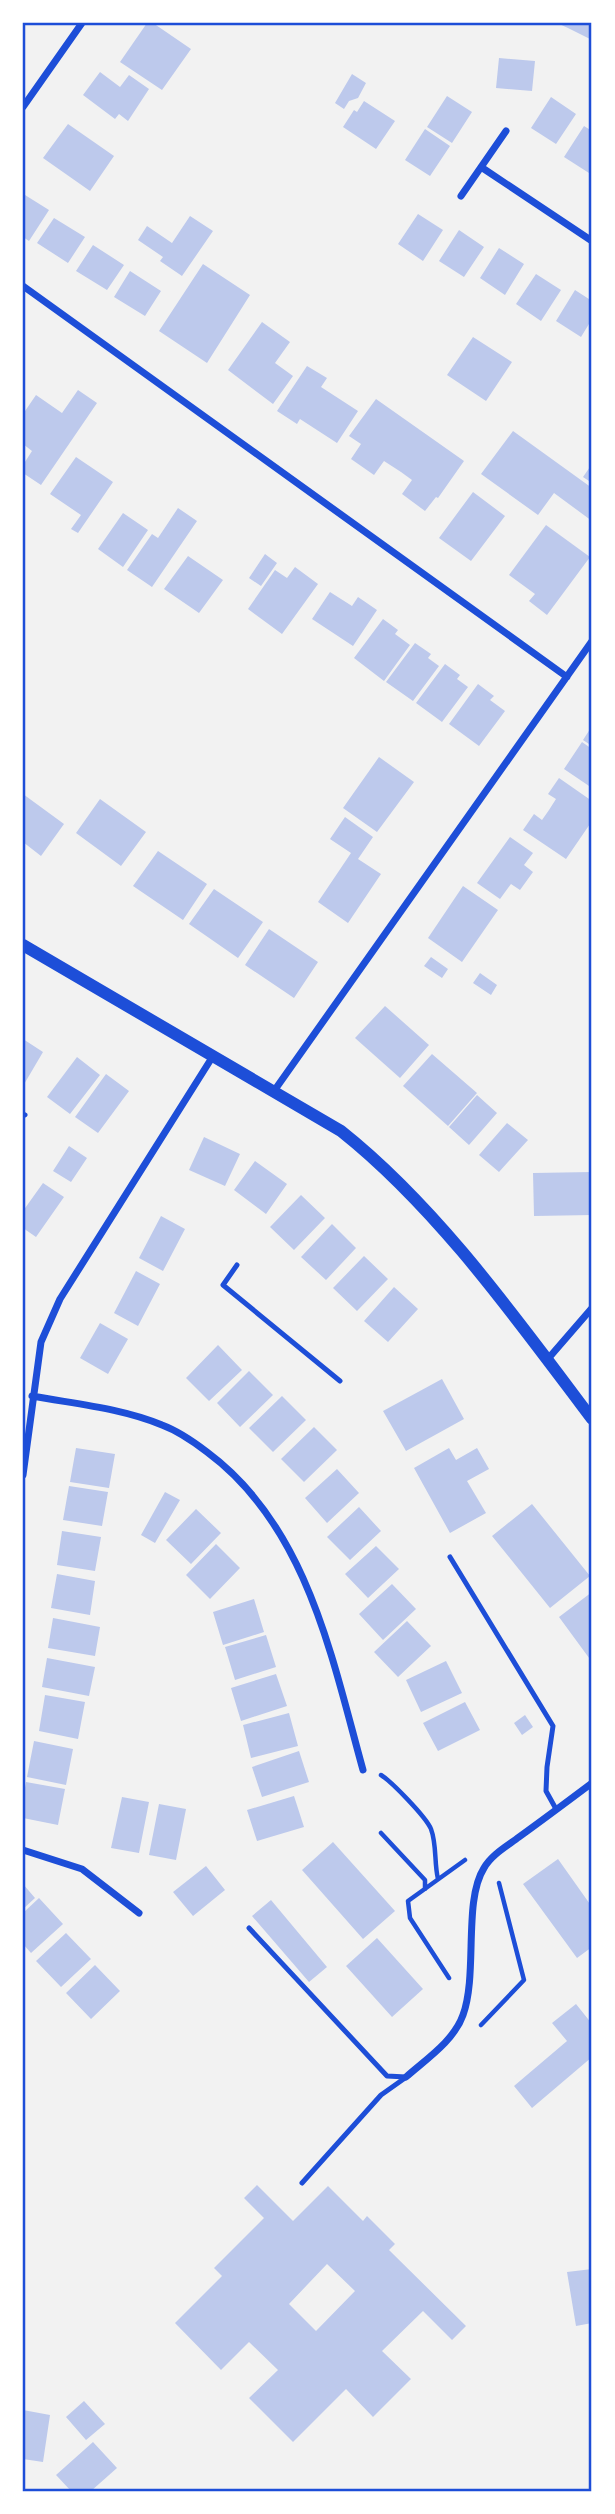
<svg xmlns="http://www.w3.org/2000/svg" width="615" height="2514" font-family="Karla,sans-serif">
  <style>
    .building { fill: #bdc9ec; fill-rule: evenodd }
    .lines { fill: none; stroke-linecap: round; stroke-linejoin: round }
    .path { stroke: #1d4ed8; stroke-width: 4.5 }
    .service { stroke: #1d4ed8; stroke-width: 5 }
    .minor { stroke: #1d4ed8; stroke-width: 7 }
    .tertiary { stroke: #1d4ed8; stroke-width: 12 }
    .neatline { fill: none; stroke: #1d4ed8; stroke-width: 2.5 }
  </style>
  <rect width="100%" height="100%" fill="#f2f2f2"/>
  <path class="building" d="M147,23H153L191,49L162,90L120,62Z
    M557,23H592V40L568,28Z
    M499,58L535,61L532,91L496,88Z
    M100,72L120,87L129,75L149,89L128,121L119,114L115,119L83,95Z
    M352,74L366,83L358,98L349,101L344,109L335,103Z
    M447,96L472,112L452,143L427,127Z
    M551,97L576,114L556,144L531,128Z
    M364,101L395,121L376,149L343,127L354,110L357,112Z
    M68,124L114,156L90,191L43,158Z
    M584,126L592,131V168L589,173L564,157Z
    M425,129L450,146L430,176L405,160Z
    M25,195L49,210L29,241L23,237V198Z
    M418,214L443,230L423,261L398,244Z
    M190,216L213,231L182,276L160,261L163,257L138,240L147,226L172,243Z
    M54,218L85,237L68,263L37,243Z
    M459,230L484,247L464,277L439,261Z
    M93,245L124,265L107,290L76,271Z
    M499,248L524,264L505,295L480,278Z
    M203,264L250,295L207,363L159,331Z
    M130,271L161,291L145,316L114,297Z
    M536,274L561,290L541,321L516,304Z
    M575,290L592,301V319L581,337L556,321Z
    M262,322L290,342L275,363L293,376L273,404L228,370Z
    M473,337L512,362L486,401L447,375Z
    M307,366L327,378L321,387L358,411L337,443L300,419L297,424L277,411Z
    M78,390L97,403L41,485L23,473V465L32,451L23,444V414L36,395L62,413Z
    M376,399L464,461L438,498L436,497L425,511L402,494L412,480L401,472L384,461L374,475L351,459L361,444L349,436Z
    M513,431L592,488V521L554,493L538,515L481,474Z
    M76,457L113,482L78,533L71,529L81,515L50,494Z
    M592,464V483L583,477Z
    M473,492L505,516L471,561L439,538Z
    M178,508L197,521L152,587L127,570L152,534L158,538Z
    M123,513L148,530L123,567L98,549Z
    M546,525L590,557L547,615L529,601L535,594L509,575Z
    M265,554L277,563L261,586L249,578Z
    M188,556L223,580L199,613L164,589Z
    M295,567L318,584L282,634L248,609L275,570L287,578Z
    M330,592L352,606L358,597L377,610L353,646L312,619Z
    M383,619L398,630L395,634L410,645L384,681L354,658Z
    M415,643L431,654L428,658L439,666L413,701L386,682Z
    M445,664L460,675L457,679L468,687L442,722L416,703Z
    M478,684L494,696L490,700L505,711L479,746L449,724Z
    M592,726V746L583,740Z
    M582,742L592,749V788L564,769Z
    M379,757L414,782L377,832L343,808Z
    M559,778L592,801V821L566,859L523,830L534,814L542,820L549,810L556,799L548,794Z
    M23,794L64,824L41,856L23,842Z
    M100,799L146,832L121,866L76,833Z
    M345,817L373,837L358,859L381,874L348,923L318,902L351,853L330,839Z
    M510,837L533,853L524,865L533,872L520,890L511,884L500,899L477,883Z
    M158,851L207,884L183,920L133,886Z
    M463,886L498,910L462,962L428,938Z
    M214,889L263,922L238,958L189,924Z
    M269,929L318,962L294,998L245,965Z
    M431,957L448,969L442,978L424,966Z
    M480,973L497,985L491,995L473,983Z
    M385,1006L429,1045L400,1078L355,1038Z
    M23,1039L43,1052L23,1086Z
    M432,1054L477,1093L448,1126L403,1086Z
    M77,1057L100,1075L70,1114L47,1097Z
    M106,1074L129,1091L98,1133L75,1117Z
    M477,1095L497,1113L469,1145L449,1127Z
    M507,1123L528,1140L499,1172L479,1155Z
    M204,1137L240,1154L225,1186L189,1170Z
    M69,1146L87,1158L71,1182L53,1171Z
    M255,1161L287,1184L266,1214L234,1190Z
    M592,1172V1215L534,1216L533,1173Z
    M43,1183L64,1197L36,1237L23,1228V1211Z
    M301,1195L325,1218L294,1250L270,1227Z
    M161,1216L185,1229L163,1271L139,1258Z
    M332,1224L356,1248L326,1280L301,1257Z
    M364,1256L388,1279L357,1311L333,1288Z
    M136,1271L160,1284L138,1326L114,1313Z
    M394,1287L418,1309L388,1342L364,1321Z
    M100,1323L128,1339L108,1374L80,1358Z
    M218,1345L242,1370L209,1401L186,1378Z
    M249,1371L273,1395L240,1427L217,1403Z
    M442,1379L464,1419L406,1451L383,1411Z
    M282,1396L306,1420L273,1452L249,1428Z
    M314,1427L337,1450L304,1482L281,1459Z
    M76,1448L115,1454L109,1488L70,1482Z
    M449,1448L456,1460L477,1448L489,1469L467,1481L486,1513L450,1533L414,1468Z
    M337,1469L359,1493L327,1523L305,1498Z
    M69,1486L108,1492L102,1526L63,1520Z
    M165,1492L180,1500L155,1543L141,1535Z
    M532,1504L590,1576L550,1608L492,1536Z
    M359,1507L381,1531L350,1560L327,1537Z
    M196,1509L221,1533L191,1564L166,1540Z
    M62,1531L101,1537L95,1571L57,1565Z
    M216,1544L240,1568L210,1599L186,1575Z
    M376,1546L399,1569L368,1598L345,1574Z
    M57,1574L95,1581L90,1615L51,1608Z
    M392,1584L416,1609L383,1640L359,1614Z
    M592,1592V1662L559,1617Z
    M254,1599L264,1632L223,1645L213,1612Z
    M53,1618L100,1627L95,1656L48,1648Z
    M407,1621L431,1646L398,1677L374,1652Z
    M266,1635L276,1667L235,1680L225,1647Z
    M47,1658L95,1667L89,1696L42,1687Z
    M446,1661L462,1693L421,1712L406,1680Z
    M276,1674L287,1706L241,1721L231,1688Z
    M45,1695L85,1702L78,1739L39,1731Z
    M465,1702L480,1730L438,1751L423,1723Z
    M289,1713L298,1746L251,1758L243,1725Z
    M525,1715L533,1727L522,1735L514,1723Z
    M34,1741L73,1749L66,1785L27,1777Z
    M299,1751L309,1782L262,1797L252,1767Z
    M26,1782L65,1789L58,1825L23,1818V1799Z
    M294,1796L304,1827L257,1841L247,1810Z
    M122,1797L149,1802L139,1853L111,1848Z
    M159,1804L186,1809L176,1860L149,1855Z
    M333,1842L395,1911L363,1939L302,1870Z
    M558,1859L592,1907V1947L577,1958L523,1884Z
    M206,1866L225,1890L193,1916L173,1892Z
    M23,1884L35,1898L23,1909Z
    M39,1898L63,1924L31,1953L23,1944V1913Z
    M271,1900L327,1967L309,1982L252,1916Z
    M66,1933L91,1959L61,1987L36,1961Z
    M377,1938L423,1989L392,2017L346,1966Z
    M95,1965L120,1991L91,2019L66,1993Z
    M576,2004L592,2024V2057L532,2108L514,2086L567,2041L552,2023Z
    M257,2185L293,2221L328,2186L363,2221L367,2216L395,2244L389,2250L466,2326L452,2340L423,2311L382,2351L411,2379L373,2417L346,2389L293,2442L249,2398L278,2370L249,2342L221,2370L175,2323L222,2276L214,2268L264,2218L244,2198ZM327,2264L355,2291L316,2331L289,2304Z
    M592,2269V2323L576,2326L567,2272Z
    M84,2401L105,2424L86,2440L66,2417Z
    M23,2410L50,2415L43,2462L23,2459Z
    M93,2442L117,2468L91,2491H71L56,2475Z"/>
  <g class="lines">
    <path class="path" d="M381,1775C392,1782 426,1817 431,1829C437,1845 434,1863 438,1879
      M381,1833L425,1880V1889
      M449,1978L410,1918L408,1901L465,1860
      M481,2025L524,1980L499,1883"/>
    <path class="service" d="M23,1114L25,1115
      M237,1265L223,1285L340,1381
      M450,1557L553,1726L547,1767L546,1791L556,1809
      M249,1928L387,2076L406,2077
      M302,2183L381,2095L405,2078"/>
    <path class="minor" d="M23,107L82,23
      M481,167L592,241
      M461,196L506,131
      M23,286L567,677
      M274,1091L592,641
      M547,1360L592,1308
      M32,1396C75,1404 121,1408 162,1425C178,1431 194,1442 207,1452C307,1526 332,1658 363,1770
      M23,1475L41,1342L60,1299L213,1056
      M23,1850L82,1869L139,1913
      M406,2077C425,2060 454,2041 463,2015C478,1974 463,1901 484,1868C491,1855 507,1846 519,1837C544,1819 568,1801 592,1783"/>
    <path class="tertiary" d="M23,945L341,1131C438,1208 518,1321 592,1419"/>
  </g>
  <rect width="615" height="2514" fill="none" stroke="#ffffff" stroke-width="49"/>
  <rect x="24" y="24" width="566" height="2466" class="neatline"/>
</svg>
